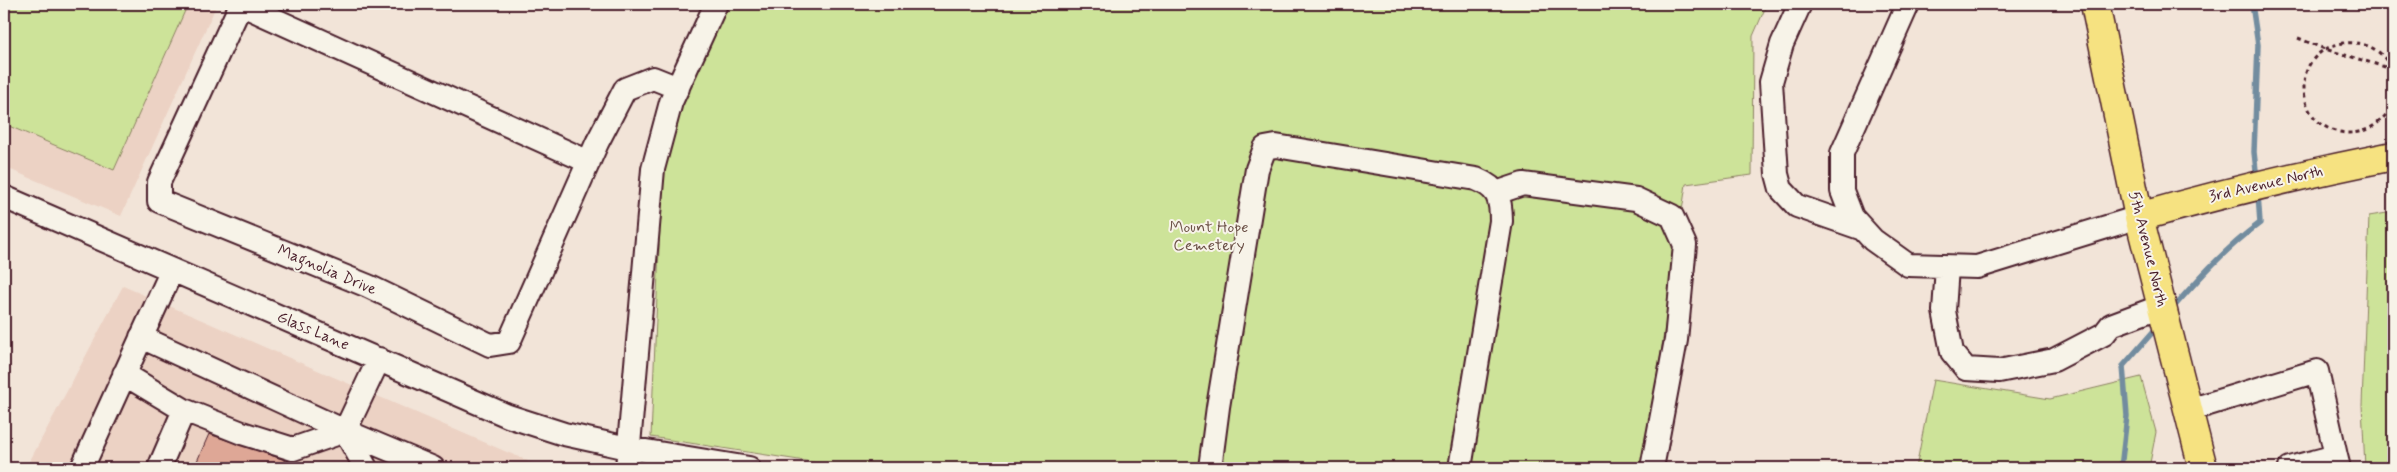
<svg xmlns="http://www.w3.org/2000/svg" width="2397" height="472" font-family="Mynerve,sans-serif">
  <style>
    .built { fill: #ecd2c4 }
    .green { fill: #cde399; stroke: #8c8162 }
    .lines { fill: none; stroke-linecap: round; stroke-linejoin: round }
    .stream { stroke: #728c9f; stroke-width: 5.5 }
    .building { fill: #dea796; stroke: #4a1f2b }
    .minor-casing { stroke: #4a1f2b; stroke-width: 26 }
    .major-casing { stroke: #4a1f2b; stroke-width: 31 }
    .path { stroke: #4a1f2b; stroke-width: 3; stroke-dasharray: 4 4; stroke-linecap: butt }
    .minor { stroke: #f7f3e8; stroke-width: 22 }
    .major { stroke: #f6e281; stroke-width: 28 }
    .labels { text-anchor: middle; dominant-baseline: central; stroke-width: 4; stroke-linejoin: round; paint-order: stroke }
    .street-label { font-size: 16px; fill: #4a1f2b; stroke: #f7f3e8 }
    .park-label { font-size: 16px; fill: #6b5046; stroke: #f7f3e8 }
  </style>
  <rect width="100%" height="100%" fill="#f2e4d8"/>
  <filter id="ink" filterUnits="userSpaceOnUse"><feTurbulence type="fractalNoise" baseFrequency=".02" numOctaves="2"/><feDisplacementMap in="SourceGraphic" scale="10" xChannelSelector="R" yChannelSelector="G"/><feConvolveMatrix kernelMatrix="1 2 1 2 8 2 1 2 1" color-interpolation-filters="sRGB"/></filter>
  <g filter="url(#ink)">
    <path class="built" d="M4,4H217L121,216L4,167Z
      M123,286L544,468H26Z"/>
    <path class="green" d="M4,4H188L114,170L4,124Z
      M724,4H1767L1753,36L1752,175L1686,184L1644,468H850L651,437L664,131Z
      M2393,212V468H2365L2362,405L2369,216Z
      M2141,377L2156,432L2149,468H1916L1933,380L2050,399Z"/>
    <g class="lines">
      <path class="stream" d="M2252,4L2258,45L2254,152L2257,180
        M2172,309C2199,278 2226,248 2260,223L2258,194
        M2121,468L2127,416L2123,366L2158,326"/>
    </g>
    <path class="building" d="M209,434L282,459L303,468H194Z"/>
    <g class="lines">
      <g class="minor-casing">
        <path id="minor" d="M240,4L589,162
          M241,4L159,182V201L368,286L490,345L509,342L597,143L625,89L653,78L678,88
          M1800,4L1782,44L1771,82L1777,174L1781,189L1797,206L1863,229
          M1908,4L1842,153V191L1852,217L1873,240L1908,265L1977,267L2139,217
          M1496,193L1523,184L1636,199L1672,216L1685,245L1676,340L1652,468
          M4,197L508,416L564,434L628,448L749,468
          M1947,267L1944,311L1952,352L1966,369L1999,371L2054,360L2104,334L2111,325L2162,306
          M141,337L345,431L433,468
          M124,374L184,410L242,433L293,449L345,431L379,359
          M2189,410L2317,371L2336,456
          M345,431L366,468
          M82,468L172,270
          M159,468L184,410
          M627,468L653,169L671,102L716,4
          M1210,468L1218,407L1257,169L1265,148L1276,146L1476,179C1498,188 1501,198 1501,221L1460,468
          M2290,468L2336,456L2339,468"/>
      </g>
      <g class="major-casing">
        <path id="major" d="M2095,4L2139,217L2203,468
          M2139,217C2223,193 2308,173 2393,156"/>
      </g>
      <path class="path" d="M2298,38L2325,49L2392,69
        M2393,75C2380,25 2303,36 2304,87C2304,140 2374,150 2393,102"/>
      <use href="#minor" class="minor"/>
      <use href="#major" class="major"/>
    </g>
  </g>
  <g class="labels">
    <g class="street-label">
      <text transform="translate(2266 184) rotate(-13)">3rd Avenue North</text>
      <text transform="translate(2148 249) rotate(76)">5th Avenue North</text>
      <text transform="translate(327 270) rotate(23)">Magnolia Drive</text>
      <text transform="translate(313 331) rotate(23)">Glass Lane</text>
    </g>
    <g class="park-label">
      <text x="1209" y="227">Mount Hope<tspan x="1209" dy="18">Cemetery</tspan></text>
    </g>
  </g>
  <rect width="2397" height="472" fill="none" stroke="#f7f3e8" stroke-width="20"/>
  <rect x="10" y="10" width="2377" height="452" fill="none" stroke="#4a1f2b" stroke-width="2" filter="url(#ink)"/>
</svg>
